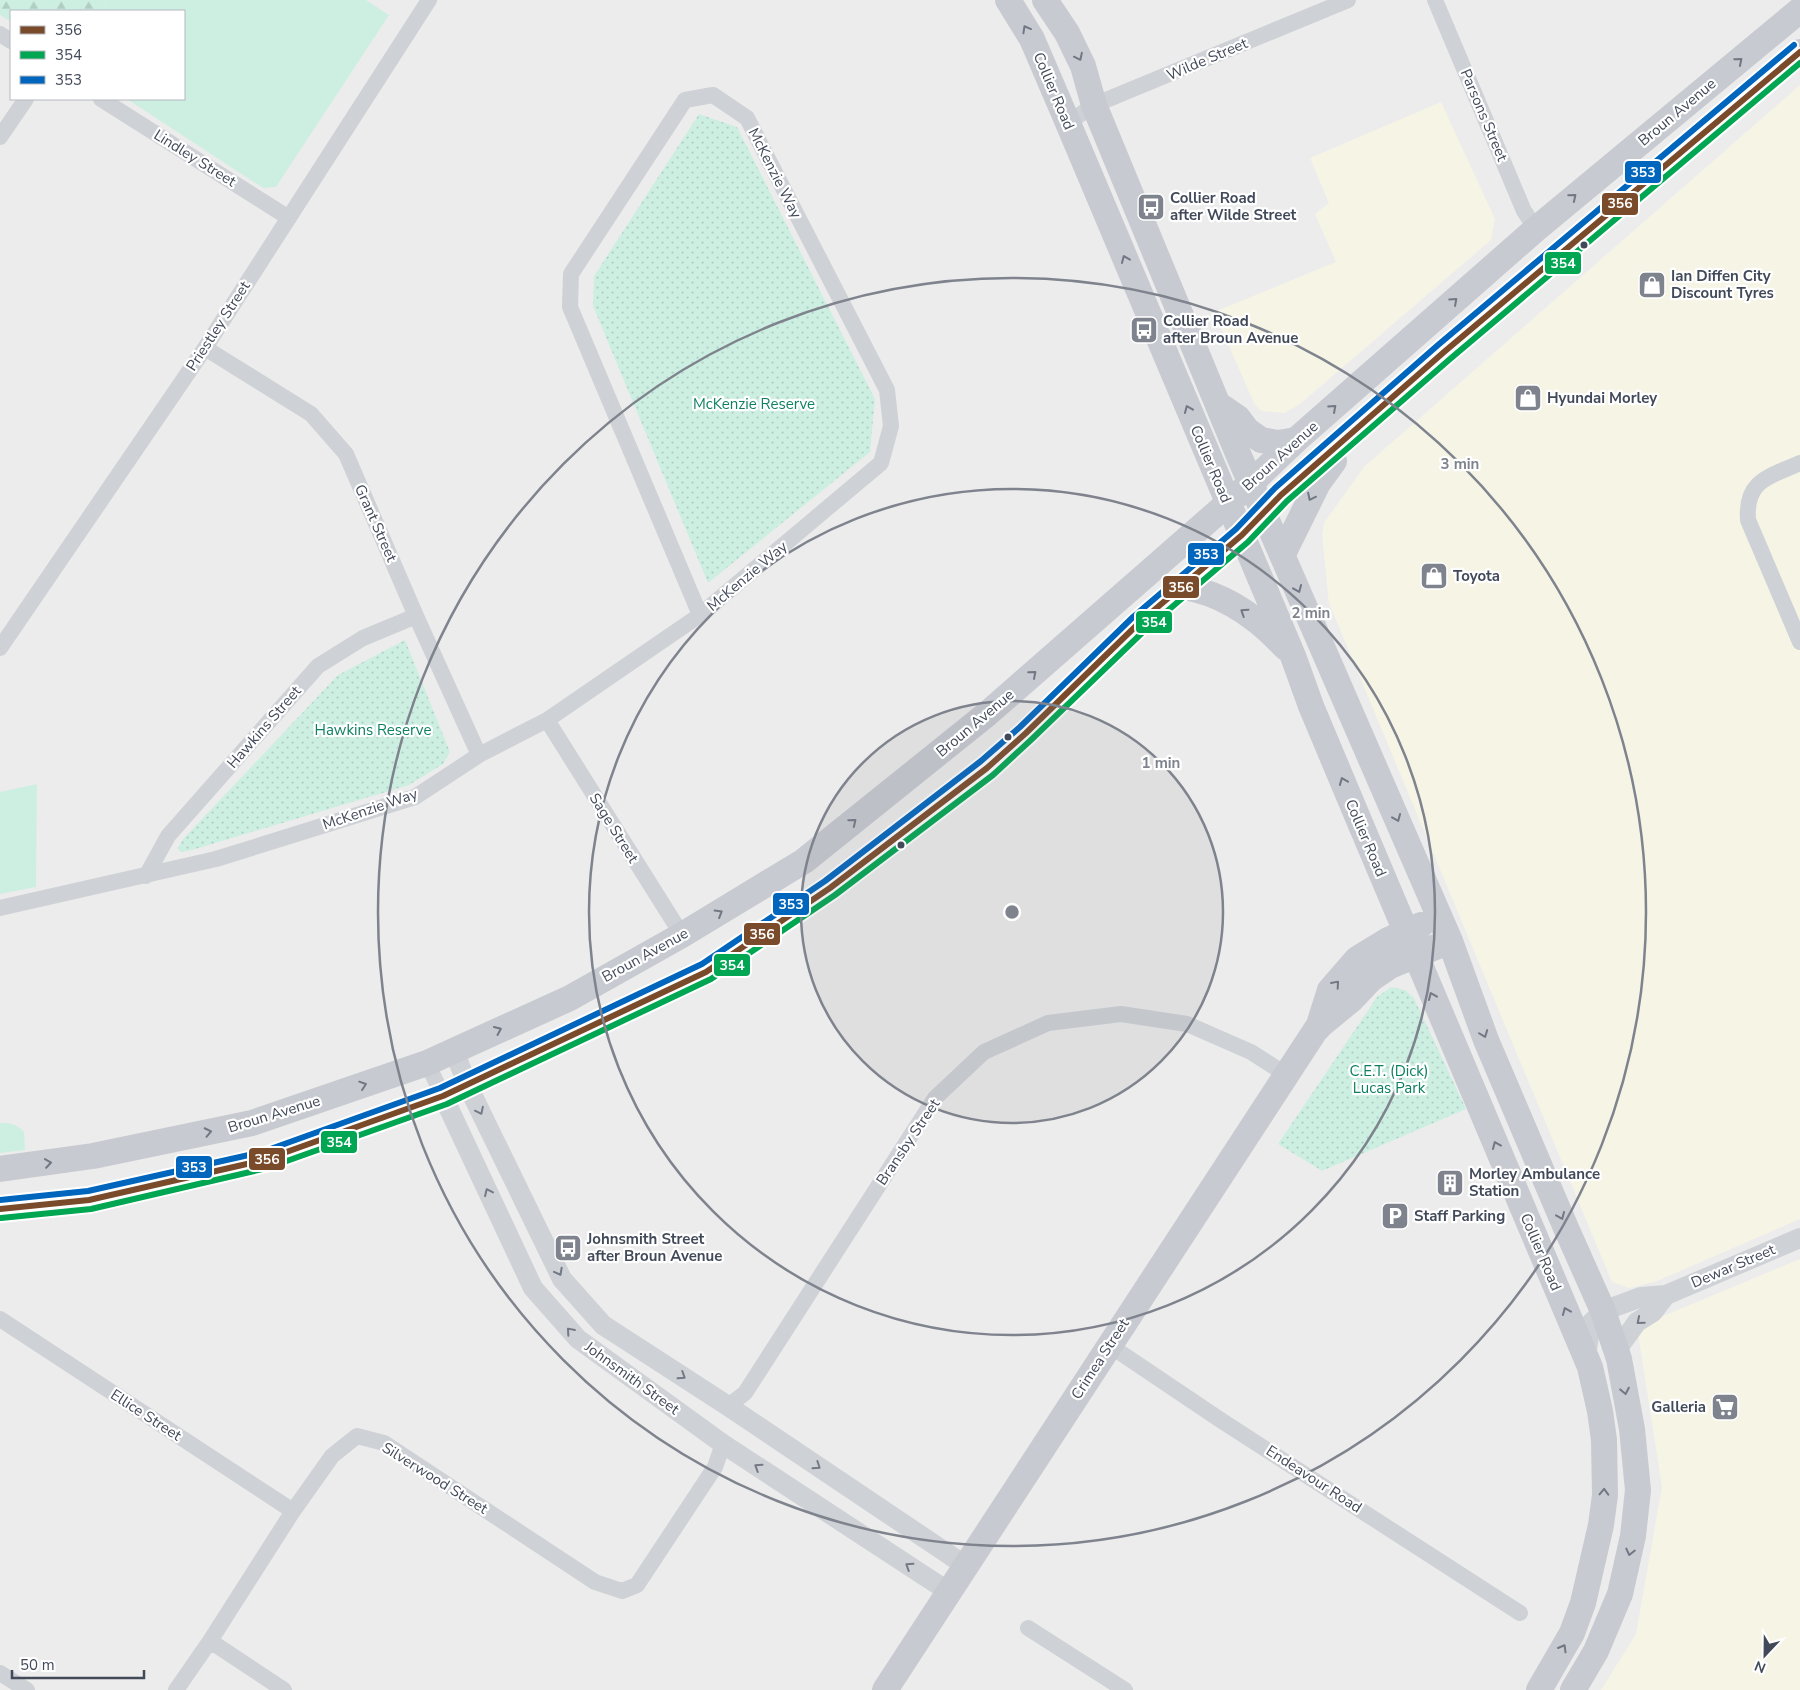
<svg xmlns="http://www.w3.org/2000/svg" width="1800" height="1690" font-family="'Nunito Sans',sans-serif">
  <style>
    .commercial { fill: #f6f4e5 }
    .grass { fill: #cdefe2 }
    .forest { fill: url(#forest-firs) }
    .park { fill: url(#park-dots) }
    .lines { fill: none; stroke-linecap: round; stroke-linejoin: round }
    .minor { stroke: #ced1d5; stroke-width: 16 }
    .tertiary { stroke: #ced1d5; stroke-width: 20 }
    .primary { stroke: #c7cad0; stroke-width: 26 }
    .bus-1-casing { stroke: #fff; stroke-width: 10 }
    .bus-2-casing { stroke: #fff; stroke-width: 10 }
    .bus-3-casing { stroke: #fff; stroke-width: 10 }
    .bus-1 { stroke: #7a4b2a; stroke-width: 6 }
    .bus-2 { stroke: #00a651; stroke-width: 6 }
    .bus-3 { stroke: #0065bd; stroke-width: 6 }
    .oneway { stroke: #717783 }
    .oneway2 { stroke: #737985 }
    .ring { fill: none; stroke: #7e838d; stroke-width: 2.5 }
    .bus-dot { fill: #424a5a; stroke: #fff; stroke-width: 2 }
    .labels { text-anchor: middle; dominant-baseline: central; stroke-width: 4.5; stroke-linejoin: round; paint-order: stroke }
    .street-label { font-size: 15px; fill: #424a5a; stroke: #fff }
    .poi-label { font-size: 15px; font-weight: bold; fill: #424a5a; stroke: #fff; text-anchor: start }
    .park-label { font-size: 15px; fill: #0e8060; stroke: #fff }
    .centre { fill: #7e838d; stroke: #fff; stroke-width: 2.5 }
    .ring-label { font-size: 15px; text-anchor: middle; font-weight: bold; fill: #7e838d; stroke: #fff; stroke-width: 4.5; stroke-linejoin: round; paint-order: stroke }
    .line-badge { stroke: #fff; stroke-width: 2 }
    .badge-label { font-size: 14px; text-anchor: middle; font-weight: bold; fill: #fff }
  </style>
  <defs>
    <pattern id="forest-firs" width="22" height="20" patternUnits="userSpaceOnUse" patternTransform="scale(1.25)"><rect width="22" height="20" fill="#cdefe2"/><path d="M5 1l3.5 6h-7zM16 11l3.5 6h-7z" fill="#b1cec4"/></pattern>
    <pattern id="park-dots" width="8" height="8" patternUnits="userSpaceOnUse" patternTransform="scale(1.25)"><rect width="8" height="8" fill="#cdefe2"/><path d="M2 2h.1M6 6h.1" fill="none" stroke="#b1cec4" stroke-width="1.8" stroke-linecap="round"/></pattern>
  </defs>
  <rect width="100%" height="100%" fill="#edecec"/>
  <path class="commercial" d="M1800,85V1219L1657,1281L1629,1288L1612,1282L1329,603L1322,535L1324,523L1364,467Z
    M1441,102L1495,219L1491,240L1300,404L1285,413L1261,411L1254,403L1214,312L1336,262L1315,214L1329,203L1310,158Z
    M1800,1259V1690H1601L1636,1634L1662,1487L1637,1327Z"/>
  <path class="grass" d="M107,0H366L389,15L276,187L263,188L127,99H184V11H103Z
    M37,784L36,887L0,894V792Z
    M0,1123C9,1122 18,1125 24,1132L25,1150L0,1153Z"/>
  <path class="forest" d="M0,0H107L103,11H11V22L0,15Z"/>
  <path class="park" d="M699,114L737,127L875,399L870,452L708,583L593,306L594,276Z
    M405,640L450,752L443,764L409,785L192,850L182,852L179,851L178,848L183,839L338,675Z
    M1391,987L1405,990L1414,998L1466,1109L1322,1171L1278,1144L1377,997Z"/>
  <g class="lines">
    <path class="minor" d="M1435,0L1524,211L1536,229
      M0,34L11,41
      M101,99L289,218
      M1068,123L1094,105L1348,0
      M0,137L26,99
      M205,348L311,414L346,454L416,616L479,755
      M1800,463C1769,477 1745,480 1748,520L1800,642
      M0,648L205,348L429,0
      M547,720L682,935
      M146,876L168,836L318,666L363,638L416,616
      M0,908L216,859L415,797L479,755L547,720L700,615L881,463L891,426L887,390L747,118L713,95L685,100L571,274L570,307L700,615
      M427,1063L443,1096
      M0,1319L293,1511
      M1109,1345L1222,1421L1520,1613
      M728,1406L745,1393L935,1098L984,1052L1048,1023L1121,1014L1187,1024L1251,1052L1287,1075
      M1028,1628L1125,1690
      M210,1641L284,1690
      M0,1673L27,1690
      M176,1690L210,1641L293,1511L332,1456L357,1436L384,1443L595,1582L622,1591L637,1585L715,1467L723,1444"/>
    <path class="tertiary" d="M454,1050L467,1084L562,1279L603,1325L728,1406L966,1566
      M443,1096L533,1288L578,1339L723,1444L949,1592
      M1616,1351L1637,1322L1653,1312L1666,1295
      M1586,1356L1591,1323L1603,1311L1641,1297L1666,1295L1800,1238"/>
    <path class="primary" d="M1008,0L1032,39L1068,123L1293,656L1311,706L1358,818L1590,1367L1600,1411L1604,1440L1605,1495L1601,1525L1583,1603L1572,1633L1539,1690
      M1045,0L1067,33L1083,66L1094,105L1239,456L1450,941L1486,1040L1566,1228L1603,1311L1619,1359L1632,1429L1638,1490L1633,1536L1620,1594L1596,1651L1573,1690
      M1222,407L1238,418L1247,430L1261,440L1278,443L1296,440
      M1283,554L1318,483L1334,461
      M1183,587C1223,593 1258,618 1286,648
      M1318,1028L1330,990L1357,959L1388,940L1421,925
      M0,1169L93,1156L252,1123L427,1063L570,998L682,935L804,861L987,714L1251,483L1296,440L1536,229L1800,10
      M0,1209L89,1200L264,1160L443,1096L706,972L830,888L987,768L1026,733L1139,623L1183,587L1242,535L1281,495L1444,352L1800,52
      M885,1690L1317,1028L1351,1000L1371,979L1390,966L1450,941"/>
    <g class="bus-1-casing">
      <path id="bus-1" d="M0,1209L89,1200L264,1160L443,1096L706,972L830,888L987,768L1026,733L1139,623L1242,535L1281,495L1444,352L1800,52"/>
    </g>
    <g class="bus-2-casing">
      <path id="bus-2" d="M1,1218L91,1209L267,1168L447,1104L711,979L835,895L993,775L1032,739L1145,630L1248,542L1287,501L1450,359L1800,63"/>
    </g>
    <g class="bus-3-casing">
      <path id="bus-3" d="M0,1200L88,1191L262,1152L440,1088L702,964L825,881L981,761L1020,727L1133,617L1236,529L1275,488L1438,345L1794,45"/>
    </g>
    <use href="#bus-1" class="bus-1"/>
    <use href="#bus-2" class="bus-2"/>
    <use href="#bus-3" class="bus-3"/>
  </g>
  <defs><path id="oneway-chevron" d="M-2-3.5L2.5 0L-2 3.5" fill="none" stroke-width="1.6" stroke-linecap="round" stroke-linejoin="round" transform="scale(1.25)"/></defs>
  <g class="oneway">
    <use href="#oneway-chevron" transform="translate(1026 29) rotate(-119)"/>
    <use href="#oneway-chevron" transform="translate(1079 57) rotate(64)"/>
    <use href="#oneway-chevron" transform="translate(1739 61) rotate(-40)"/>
    <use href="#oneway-chevron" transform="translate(1573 197) rotate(-40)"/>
    <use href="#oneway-chevron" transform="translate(1125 259) rotate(-113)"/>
    <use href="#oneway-chevron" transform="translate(1454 301) rotate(-42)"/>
    <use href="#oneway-chevron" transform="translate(1333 408) rotate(-42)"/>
    <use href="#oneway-chevron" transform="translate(1188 409) rotate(-113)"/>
    <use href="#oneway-chevron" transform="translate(1311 497) rotate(116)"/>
    <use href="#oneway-chevron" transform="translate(1298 589) rotate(67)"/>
    <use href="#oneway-chevron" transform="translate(1244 612) rotate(-147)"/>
    <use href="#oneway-chevron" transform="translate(1033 674) rotate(-41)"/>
    <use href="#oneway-chevron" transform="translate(1343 781) rotate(-112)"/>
    <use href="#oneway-chevron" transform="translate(1397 818) rotate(67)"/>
    <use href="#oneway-chevron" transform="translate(853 822) rotate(-39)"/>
    <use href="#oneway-chevron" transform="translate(719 913) rotate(-31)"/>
    <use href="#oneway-chevron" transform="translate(1336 984) rotate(-49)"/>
    <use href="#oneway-chevron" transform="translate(1432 996) rotate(-113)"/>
    <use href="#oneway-chevron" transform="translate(498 1030) rotate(-24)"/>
    <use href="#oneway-chevron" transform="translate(1484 1034) rotate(69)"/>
    <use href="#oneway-chevron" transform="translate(363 1085) rotate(-19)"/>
    <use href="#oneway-chevron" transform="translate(208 1132) rotate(-12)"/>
    <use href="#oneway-chevron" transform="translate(1496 1145) rotate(-113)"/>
    <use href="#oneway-chevron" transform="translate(48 1163) rotate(-8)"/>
    <use href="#oneway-chevron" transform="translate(1561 1216) rotate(67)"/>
    <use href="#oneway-chevron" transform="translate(1566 1311) rotate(-113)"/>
    <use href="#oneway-chevron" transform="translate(1625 1391) rotate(79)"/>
    <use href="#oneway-chevron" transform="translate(1604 1492) rotate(-88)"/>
    <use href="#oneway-chevron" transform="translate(1630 1552) rotate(103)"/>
    <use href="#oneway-chevron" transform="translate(1563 1648) rotate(-60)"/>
  </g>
  <g class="oneway2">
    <use href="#oneway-chevron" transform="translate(480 1111) rotate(64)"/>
    <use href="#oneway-chevron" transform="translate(488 1192) rotate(-115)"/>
    <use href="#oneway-chevron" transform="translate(559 1272) rotate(62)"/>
    <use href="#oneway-chevron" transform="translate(1640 1321) rotate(140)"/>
    <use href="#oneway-chevron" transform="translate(570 1331) rotate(-131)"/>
    <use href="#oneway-chevron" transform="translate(682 1376) rotate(33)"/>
    <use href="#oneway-chevron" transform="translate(817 1466) rotate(34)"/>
    <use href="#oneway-chevron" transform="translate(758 1467) rotate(-147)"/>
    <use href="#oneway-chevron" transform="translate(909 1566) rotate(-147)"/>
  </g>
  <circle cx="1012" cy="912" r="211" fill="#7e838d" fill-opacity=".12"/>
  <g class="ring">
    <circle cx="1012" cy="912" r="211"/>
    <circle cx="1012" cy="912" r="423"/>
    <circle cx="1012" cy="912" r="634"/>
  </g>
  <defs>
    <g id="bus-square" transform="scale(1.4375)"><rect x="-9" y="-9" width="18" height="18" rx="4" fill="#7e838d" stroke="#fff"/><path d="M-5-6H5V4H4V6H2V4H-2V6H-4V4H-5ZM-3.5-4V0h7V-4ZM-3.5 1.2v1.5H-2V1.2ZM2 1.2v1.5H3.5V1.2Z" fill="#fff"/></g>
    <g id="shop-square" transform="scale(1.4375)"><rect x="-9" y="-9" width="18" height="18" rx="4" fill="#7e838d" stroke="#fff"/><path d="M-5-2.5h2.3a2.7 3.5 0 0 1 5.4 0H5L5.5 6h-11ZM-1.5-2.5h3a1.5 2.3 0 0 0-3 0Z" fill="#fff"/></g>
    <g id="building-square" transform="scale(1.4375)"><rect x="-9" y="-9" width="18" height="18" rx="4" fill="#7e838d" stroke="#fff"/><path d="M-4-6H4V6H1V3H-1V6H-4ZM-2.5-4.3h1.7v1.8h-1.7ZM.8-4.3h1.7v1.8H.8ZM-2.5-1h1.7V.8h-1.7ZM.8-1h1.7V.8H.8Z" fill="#fff"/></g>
    <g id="parking-square" transform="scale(1.4375)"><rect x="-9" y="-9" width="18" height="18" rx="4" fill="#7e838d" stroke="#fff"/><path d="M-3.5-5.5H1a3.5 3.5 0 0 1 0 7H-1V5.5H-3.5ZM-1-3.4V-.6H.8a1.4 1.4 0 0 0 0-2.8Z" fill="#fff"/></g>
    <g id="supermarket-square" transform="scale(1.4375)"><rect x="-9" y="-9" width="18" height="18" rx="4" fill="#7e838d" stroke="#fff"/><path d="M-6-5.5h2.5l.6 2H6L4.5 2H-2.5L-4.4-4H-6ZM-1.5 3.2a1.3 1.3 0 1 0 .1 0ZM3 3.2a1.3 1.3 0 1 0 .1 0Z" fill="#fff"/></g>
  </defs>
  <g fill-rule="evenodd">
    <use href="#bus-square" x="1151" y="207"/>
    <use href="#shop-square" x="1652" y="285"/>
    <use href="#bus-square" x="1144" y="330"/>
    <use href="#shop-square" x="1528" y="398"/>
    <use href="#shop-square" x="1434" y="576"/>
    <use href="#building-square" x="1450" y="1183"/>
    <use href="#parking-square" x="1395" y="1216"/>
    <use href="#bus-square" x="568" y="1248"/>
    <use href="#supermarket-square" x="1725" y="1407"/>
  </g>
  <g class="bus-dot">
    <circle cx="1584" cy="245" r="4.5"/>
    <circle cx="1008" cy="737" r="4.5"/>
    <circle cx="901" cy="845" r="4.5"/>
  </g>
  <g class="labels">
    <g class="street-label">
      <text transform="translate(1207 59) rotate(-23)">Wilde Street</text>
      <text transform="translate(1054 91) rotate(67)">Collier Road</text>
      <text transform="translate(1677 112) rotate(-40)">Broun Avenue</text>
      <text transform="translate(1484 115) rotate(67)">Parsons Street</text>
      <text transform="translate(195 158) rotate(32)">Lindley Street</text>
      <text transform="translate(775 173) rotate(63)">McKenzie Way</text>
      <text transform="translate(218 326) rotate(-57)">Priestley Street</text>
      <text transform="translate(1280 456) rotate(-42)">Broun Avenue</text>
      <text transform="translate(1211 464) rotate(67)">Collier Road</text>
      <text transform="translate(376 523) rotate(66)">Grant Street</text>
      <text transform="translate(747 576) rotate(-40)">McKenzie Way</text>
      <text transform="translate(975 723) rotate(-40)">Broun Avenue</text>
      <text transform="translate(264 727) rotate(-49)">Hawkins Street</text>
      <text transform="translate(370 809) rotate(-19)">McKenzie Way</text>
      <text transform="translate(614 828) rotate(58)">Sage Street</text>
      <text transform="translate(1366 838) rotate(67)">Collier Road</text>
      <text transform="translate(645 955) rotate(-29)">Broun Avenue</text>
      <text transform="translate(274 1114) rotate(-17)">Broun Avenue</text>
      <text transform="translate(908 1142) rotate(-56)">Bransby Street</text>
      <text transform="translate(1541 1252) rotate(67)">Collier Road</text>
      <text transform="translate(1733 1266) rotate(-23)">Dewar Street</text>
      <text transform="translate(1100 1359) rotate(-57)">Crimea Street</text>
      <text transform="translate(632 1378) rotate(36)">Johnsmith Street</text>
      <text transform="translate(146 1415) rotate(33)">Ellice Street</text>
      <text transform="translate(435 1478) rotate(32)">Silverwood Street</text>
      <text transform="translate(1314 1479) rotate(33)">Endeavour Road</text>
    </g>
    <g class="poi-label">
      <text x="1170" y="198">Collier Road<tspan x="1170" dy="17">after Wilde Street</tspan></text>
      <text x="1671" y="276">Ian Diffen City<tspan x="1671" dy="17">Discount Tyres</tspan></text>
      <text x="1163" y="321">Collier Road<tspan x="1163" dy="17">after Broun Avenue</tspan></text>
      <text x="1547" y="398">Hyundai Morley</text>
      <text x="1453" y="576">Toyota</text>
      <text x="1469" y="1174">Morley Ambulance<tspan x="1469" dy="17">Station</tspan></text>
      <text x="1414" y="1216">Staff Parking</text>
      <text x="587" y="1239">Johnsmith Street<tspan x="587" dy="17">after Broun Avenue</tspan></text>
      <text x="1706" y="1407" text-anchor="end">Galleria</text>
    </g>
    <g class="park-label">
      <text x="754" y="404">McKenzie Reserve</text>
      <text x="373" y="730">Hawkins Reserve</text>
      <text x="1389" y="1071">C.E.T. (Dick)<tspan x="1389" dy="17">Lucas Park</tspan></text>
    </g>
  </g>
  <circle cx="1012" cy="912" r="8" class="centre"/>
  <g class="ring-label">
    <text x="1460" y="469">3 min</text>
    <text x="1311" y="618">2 min</text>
    <text x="1161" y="768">1 min</text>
  </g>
  <g class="line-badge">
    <rect x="1624" y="160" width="38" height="24" rx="5" fill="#0065bd"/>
    <rect x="1601" y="192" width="38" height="24" rx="5" fill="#7a4b2a"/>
    <rect x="1544" y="251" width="38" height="24" rx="5" fill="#00a651"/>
    <rect x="1187" y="542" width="38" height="24" rx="5" fill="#0065bd"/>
    <rect x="1162" y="575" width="38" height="24" rx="5" fill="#7a4b2a"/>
    <rect x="1135" y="610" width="38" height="24" rx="5" fill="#00a651"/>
    <rect x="772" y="892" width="38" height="24" rx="5" fill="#0065bd"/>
    <rect x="743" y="922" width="38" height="24" rx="5" fill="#7a4b2a"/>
    <rect x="713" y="953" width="38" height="24" rx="5" fill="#00a651"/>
    <rect x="320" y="1130" width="38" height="24" rx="5" fill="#00a651"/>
    <rect x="248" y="1147" width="38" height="24" rx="5" fill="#7a4b2a"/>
    <rect x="175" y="1155" width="38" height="24" rx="5" fill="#0065bd"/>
  </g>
  <g class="badge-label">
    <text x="1643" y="177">353</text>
    <text x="1620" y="208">356</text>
    <text x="1563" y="268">354</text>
    <text x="1206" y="559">353</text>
    <text x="1181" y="592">356</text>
    <text x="1154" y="627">354</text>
    <text x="791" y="909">353</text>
    <text x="762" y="939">356</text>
    <text x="732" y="970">354</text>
    <text x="339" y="1147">354</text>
    <text x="267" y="1164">356</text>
    <text x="194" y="1172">353</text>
  </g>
  <rect x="10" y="10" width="175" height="90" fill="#ffffff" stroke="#b3b7bd"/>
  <rect x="20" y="26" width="25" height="8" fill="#7a4b2a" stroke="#b3b7bd"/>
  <text x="55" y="35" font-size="15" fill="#424a5a">356</text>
  <rect x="20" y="51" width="25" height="8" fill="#00a651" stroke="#b3b7bd"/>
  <text x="55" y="60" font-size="15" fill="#424a5a">354</text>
  <rect x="20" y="76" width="25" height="8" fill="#0065bd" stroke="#b3b7bd"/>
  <text x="55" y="85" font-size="15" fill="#424a5a">353</text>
  <g transform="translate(1765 1655) rotate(202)" stroke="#ffffff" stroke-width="4" paint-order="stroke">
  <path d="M0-4L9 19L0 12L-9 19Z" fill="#424a5a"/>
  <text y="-8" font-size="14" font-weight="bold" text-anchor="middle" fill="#424a5a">N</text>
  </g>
  <path d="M12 1670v8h132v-8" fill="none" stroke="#424a5a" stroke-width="2.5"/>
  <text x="20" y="1670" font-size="15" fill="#424a5a" stroke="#ffffff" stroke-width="4" paint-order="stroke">50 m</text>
</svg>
